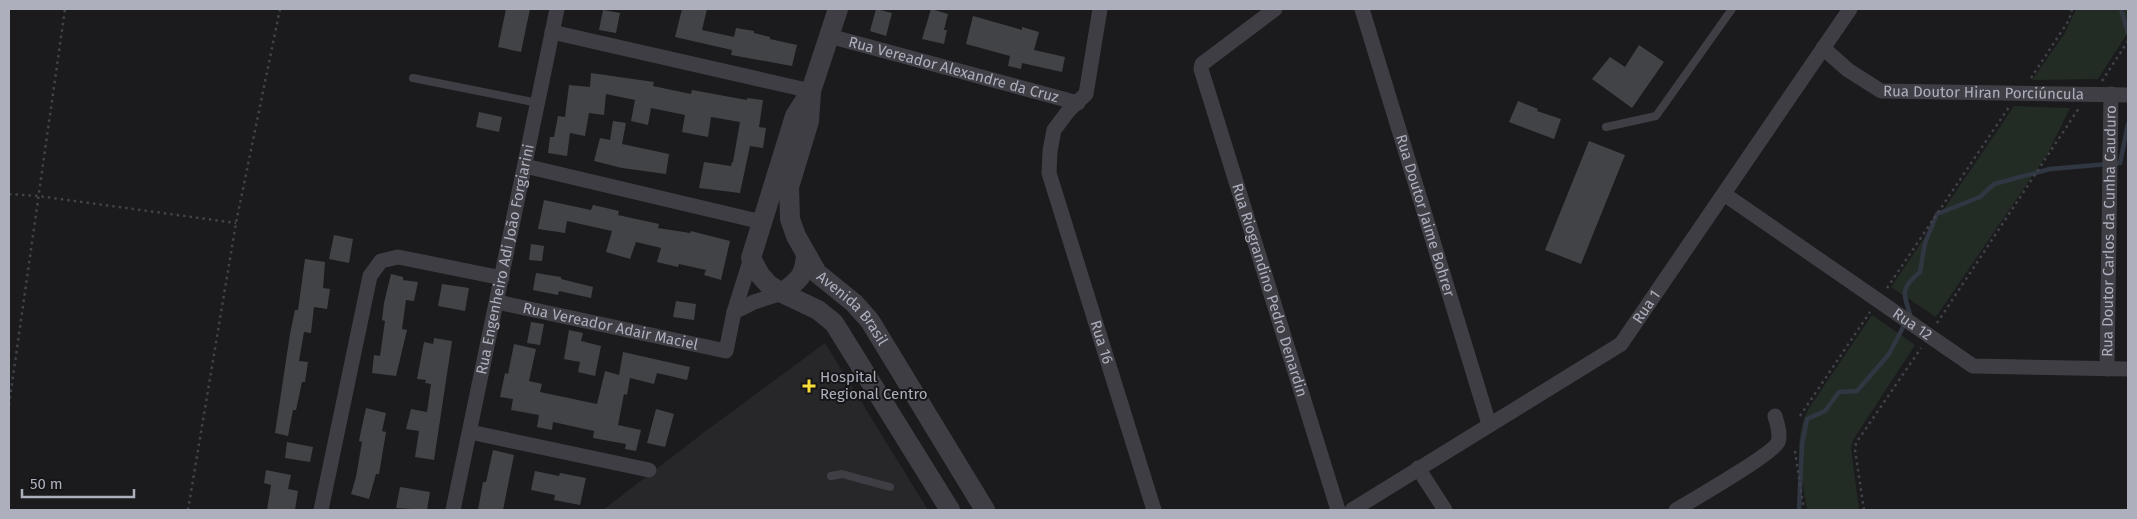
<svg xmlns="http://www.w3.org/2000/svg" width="2137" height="519" font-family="'Fira Sans',sans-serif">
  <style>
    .built { fill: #27272a }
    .green { fill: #222c25 }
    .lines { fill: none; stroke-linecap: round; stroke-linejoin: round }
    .stream { stroke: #303742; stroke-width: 4.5 }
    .building { fill: #424347 }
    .path { stroke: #41424a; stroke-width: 2.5; stroke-dasharray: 2.5 4; stroke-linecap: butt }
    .service { stroke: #3e3e44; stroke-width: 8 }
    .minor { stroke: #3e3e44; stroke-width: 15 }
    .tertiary { stroke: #3e3e44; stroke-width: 20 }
    .poi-dot { fill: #f8dc37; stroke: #161618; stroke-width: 2 }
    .labels { text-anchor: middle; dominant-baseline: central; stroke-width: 4; stroke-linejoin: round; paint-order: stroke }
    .street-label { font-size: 15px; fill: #adafbd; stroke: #161618 }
    .poi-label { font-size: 15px; fill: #adafbd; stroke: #161618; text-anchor: start }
  </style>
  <rect width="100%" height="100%" fill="#1b1b1d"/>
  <path class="built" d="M825,343L928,510H603L707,430Z"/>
  <path class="green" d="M2076,9H2128V30L2125,37L2098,79L2032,80L2065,33Z
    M2014,106L2070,108L2048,153L1936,317L1891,287Z
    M1872,315L1915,345L1853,440L1851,448L1859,510H1807C1802,475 1791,441 1809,408Z"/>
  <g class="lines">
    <path class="stream" d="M2121,9L2128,33
      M1799,510L1802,445L1807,419L1825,411L1839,392L1857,391L1889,354L1910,314C1902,291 1902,287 1920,272L1925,243L1937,214L1980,197L1994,184L2050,169L2120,163L2128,124"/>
  </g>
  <path class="building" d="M506,9H530L521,52L498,47Z
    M682,9H707L702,30L734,37L736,28L754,31V33L770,37V39L797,45L792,66L731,55L732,50L675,37Z
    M876,9L892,13L886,36L870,31Z
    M931,9L948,14L944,30H947L944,44L922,39Z
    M603,10L620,13L616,33L599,30Z
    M973,16L1022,30V27L1039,32L1034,50L1065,57L1062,72L1022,63L1021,69L1008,66L1010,56L966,44Z
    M1639,45L1664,62L1632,108L1592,79L1610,57L1625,67Z
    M591,73L654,82L653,86L691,94L692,90L747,100V98L763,100L759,127L766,128L763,148L750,146L740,193L699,188L704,162L731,166L732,162H733L740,122L711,117L708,137L682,132L685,115L651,108L648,125L631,121L635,100L606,94L604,115L589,113L585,136L570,133L567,156L548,153L550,137H554L558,116L565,117L569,85L590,87Z
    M1518,101L1538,109L1537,111L1561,119L1554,139L1509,122Z
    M479,112L502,117L499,132L476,127Z
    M613,121L626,123L622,144L669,154L666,174L622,168L594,161L600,138L610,140Z
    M1589,141L1625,155L1581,264L1545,250Z
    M544,200L591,210L593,205L619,211L618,215L659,224L658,228L690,233L691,231L730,241L721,280L704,275L706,270L679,264L678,267L657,262L661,248L636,242L630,259L606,252L612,231L567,221L565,233L538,229Z
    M334,235L353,239L349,263L329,259Z
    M531,244L544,246L542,261L529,260Z
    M305,259L325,262L323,288L330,289L327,309L314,307L311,333L304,332L299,361L308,362L305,382H302L296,410H293L288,436L275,433L290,334L295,310H298Z
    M536,273L561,277V279L593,287L591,298L559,291L558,295L533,290Z
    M391,274L403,277V280L418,282L414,301L406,300L402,329L407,330L396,376L372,373L374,355L380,356L385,321L382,320L384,303Z
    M442,284L469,288L465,311L438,306Z
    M676,301L696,304L694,320L673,317Z
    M531,322L544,324L540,345L527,343Z
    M569,330L583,333L581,341L601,346L595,376L578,372L580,362L564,359Z
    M434,338L452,341L434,460L415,457L419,431L406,429L411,409L427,412L431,384L425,383L426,380L417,379L424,342L433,344Z
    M514,344L536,349L529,381L542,384L540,392L597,404L605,371L619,375L623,352L690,367L687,380L657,373L654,384L630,378L627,395L624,394L618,425L641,430L636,451L625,449L626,444L593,438L594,431L553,422L552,430L537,427L539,415L511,410L513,399L500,397L505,373L508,374Z
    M366,408L386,413L382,431L386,432L379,474H376L369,499L351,494L356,477L362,442L359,441L361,431Z
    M656,409L674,414L665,447L647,443Z
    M287,442L313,447L310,462L285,458Z
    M493,450L514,455L503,510H478L483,482H486Z
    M266,470L291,475L288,489L298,491L295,510H267L271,485L264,483Z
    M535,471L559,476L560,473L586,478L580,505L554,500L555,495L531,490Z
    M400,487L430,492L427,510L396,508Z"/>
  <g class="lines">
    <path class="path" d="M2031,78L2069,20L2072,9
      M2102,81L2128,41
      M9,194L38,196L236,223
      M1887,288L2009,107
      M1937,323L2079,108
      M9,405L65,9
      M1800,416L1870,312
      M1795,451L1804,510
      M188,510L236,223L280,9
      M1864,510L1855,450L1856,443L1921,348"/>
    <path class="service" d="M413,78L538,103
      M1606,127L1656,116L1732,9
      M831,476L842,474L890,487"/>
    <g class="minor">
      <path id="s1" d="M1100,9L1086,94L1069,110L1054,130L1050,151L1049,173L1154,510"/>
      <path id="s2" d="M1275,9L1202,64L1201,69L1338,510"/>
      <path id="s3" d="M1362,9L1489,424"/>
      <path d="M552,32L811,91"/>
      <path id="s4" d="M829,36L1078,103"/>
      <path id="s5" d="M1823,48L1848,70L1881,91L2128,95"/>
      <path d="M525,166L762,222"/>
      <path id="s6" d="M1724,194L1973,366L2128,369"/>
      <path id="s7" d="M497,302L726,351L734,312L751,258"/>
      <path d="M734,312L754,302L782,293"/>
      <path id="s8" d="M2107,369L2111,94"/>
      <path d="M470,432L649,470"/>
      <path d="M1418,468L1445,510"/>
      <path d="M321,510L370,276L381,261L398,257L502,278"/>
      <path id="s9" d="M453,510L557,9"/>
      <path id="s10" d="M1352,510L1621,344L1850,9"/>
      <path d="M1676,510C1691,501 1774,453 1778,442C1781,434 1777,424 1775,416"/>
    </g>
    <g class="tertiary">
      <path d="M838,9L811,91L795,116L751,258L760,275L769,285L782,293L818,310L834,323L950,510"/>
      <path id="s11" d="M811,93L809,121L789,187L790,219L796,236L817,273L854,303L870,321L985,510"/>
      <path d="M782,293C798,280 804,278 806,256"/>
    </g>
  </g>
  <path class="poi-dot" d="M806.5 378.5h5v5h5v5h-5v5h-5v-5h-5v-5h5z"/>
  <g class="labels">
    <g class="street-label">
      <text stroke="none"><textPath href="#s4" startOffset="129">Rua Vereador Alexandre da Cruz</textPath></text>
      <text stroke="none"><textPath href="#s5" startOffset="175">Rua Doutor Hiran Porciúncula</textPath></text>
      <text stroke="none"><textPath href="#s3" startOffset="216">Rua Doutor Jaime Bohrer</textPath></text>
      <text stroke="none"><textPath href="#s8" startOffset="138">Rua Doutor Carlos da Cunha Cauduro</textPath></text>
      <text stroke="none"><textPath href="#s9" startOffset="256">Rua Engenheiro Adi João Forgiarini</textPath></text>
      <text stroke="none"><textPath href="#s2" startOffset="328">Rua Riograndino Pedro Denardin</textPath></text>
      <text stroke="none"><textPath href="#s10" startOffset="361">Rua 1</textPath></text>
      <text stroke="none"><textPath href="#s11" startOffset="240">Avenida Brasil</textPath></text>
      <text stroke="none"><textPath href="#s6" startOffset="229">Rua 12</textPath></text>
      <text stroke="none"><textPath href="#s7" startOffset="116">Rua Vereador Adair Maciel</textPath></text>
      <text stroke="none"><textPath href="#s1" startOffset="355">Rua 16</textPath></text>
    </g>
    <g class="poi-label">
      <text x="820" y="377">Hospital<tspan x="820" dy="17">Regional Centro</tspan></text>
    </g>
  </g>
  <rect width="2137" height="519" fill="none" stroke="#adafbd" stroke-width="20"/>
  <path d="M22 489v8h112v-8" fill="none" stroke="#adafbd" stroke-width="2.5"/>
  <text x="30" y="489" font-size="15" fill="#adafbd" stroke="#161618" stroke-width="4" paint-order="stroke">50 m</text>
</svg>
